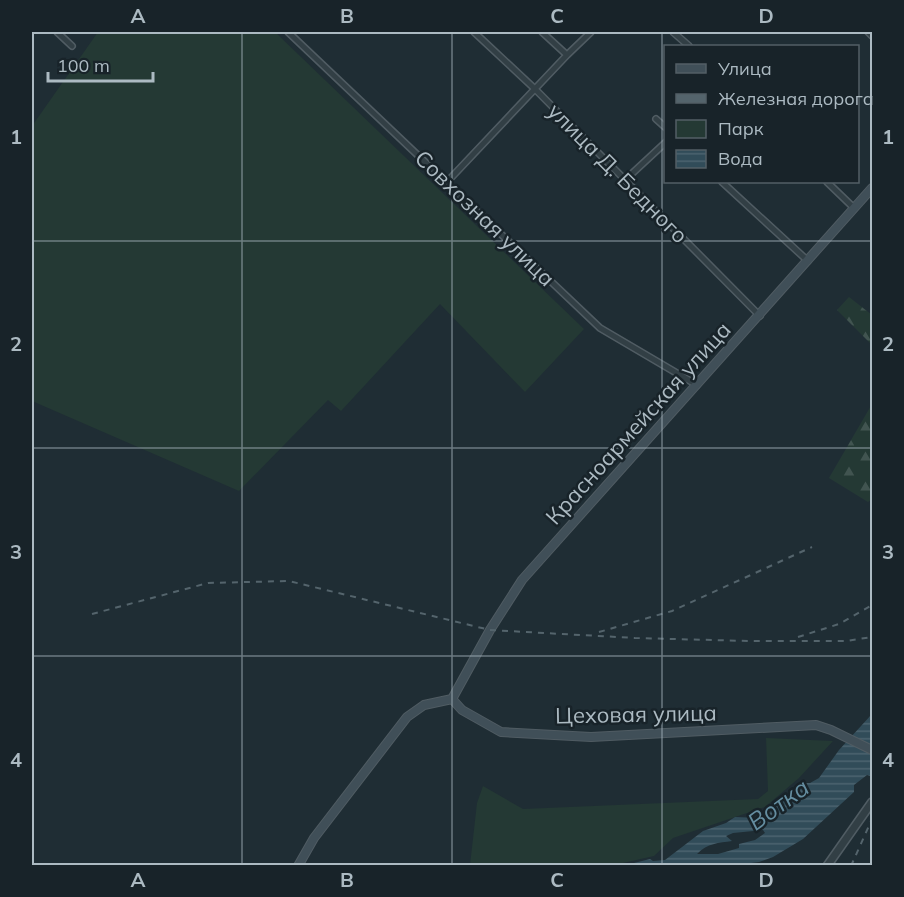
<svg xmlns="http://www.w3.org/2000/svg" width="904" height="897" font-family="Mulish,sans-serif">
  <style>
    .green { fill: #243934 }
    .forest { fill: url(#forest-firs) }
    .water { fill: url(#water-rules); fill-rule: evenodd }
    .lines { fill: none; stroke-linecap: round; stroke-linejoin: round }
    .minor-casing { stroke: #505c63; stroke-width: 8 }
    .tertiary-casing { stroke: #505c63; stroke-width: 10 }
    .secondary-casing { stroke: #505c63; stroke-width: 10 }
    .minor { stroke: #323f45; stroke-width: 5 }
    .tertiary { stroke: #323f45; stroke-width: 7 }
    .secondary { stroke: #404f58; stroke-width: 8 }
    .rail { stroke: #54646c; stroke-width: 2; stroke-dasharray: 6 6; stroke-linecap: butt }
    .grid { fill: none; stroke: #acbac2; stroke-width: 1.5; stroke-opacity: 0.55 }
    .labels { text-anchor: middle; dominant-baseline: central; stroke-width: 5; stroke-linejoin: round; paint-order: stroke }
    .street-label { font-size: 22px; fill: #acbac2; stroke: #182329 }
    .water-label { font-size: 24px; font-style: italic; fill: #658ea1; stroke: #182329 }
    .neatline { fill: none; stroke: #acbac2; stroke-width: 2 }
    .grid-label { font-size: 20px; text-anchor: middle; font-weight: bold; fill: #acbac2 }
  </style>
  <defs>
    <pattern id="forest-firs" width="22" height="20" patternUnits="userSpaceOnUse" patternTransform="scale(1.5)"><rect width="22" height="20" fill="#243934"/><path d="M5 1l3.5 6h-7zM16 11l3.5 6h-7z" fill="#415450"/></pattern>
    <pattern id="water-rules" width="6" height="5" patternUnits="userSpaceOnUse" patternTransform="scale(1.5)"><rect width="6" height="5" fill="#314c59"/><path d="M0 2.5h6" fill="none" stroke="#4c646f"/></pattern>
  </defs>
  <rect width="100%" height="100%" fill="#1f2d34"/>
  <path class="green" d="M98,32H275L584,329L525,392L440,304L341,411L328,400L239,491L32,401V126Z
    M766,738L833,741L799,778L765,807L673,838L654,856L614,865H470L477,803L483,786L523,809L758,799L768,791Z"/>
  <path class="forest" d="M849,297L872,315V345L837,310Z
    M872,404V499L868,502L829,478Z"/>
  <path class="water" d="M872,714V767L870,770V776L867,775L854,785V792L803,839L773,857L759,862L735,865L622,866L650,859L653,861L665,860L703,831L726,823L735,817L760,818L770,812L801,783H810L819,778L839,750ZM763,830L765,833L755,840L739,844V848L718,854H697C708,843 718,843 732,841L726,836L733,833Z"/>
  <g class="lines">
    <g class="minor-casing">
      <path id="minor" d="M57,32L72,46
        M288,32L600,328L697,385
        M474,32L535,89L760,316
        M542,32L567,55
        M673,32L689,46
        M868,32L872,36
        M656,119L666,128
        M625,180L666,142
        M447,182L567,55L591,32
        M722,182L808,261
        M827,182L854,208"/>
    </g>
    <g class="tertiary-casing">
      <path id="tertiary" d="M827,866L872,802"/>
    </g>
    <g class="secondary-casing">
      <path id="secondary" d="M452,699L490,630L522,580L872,188
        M452,699L462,710L501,732L591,737L816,725L831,730L872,750
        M298,866L314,838L407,717L424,705L452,699"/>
    </g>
    <use href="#minor" class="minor"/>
    <use href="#tertiary" class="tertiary"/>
    <use href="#secondary" class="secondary"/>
    <path class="rail" d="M92,614L208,583L289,581L490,630L635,638L750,641H846L872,637
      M599,632L672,611L812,547
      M798,637L839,624L872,605
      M851,866L872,819
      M871,866L872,861"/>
  </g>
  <path class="grid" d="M242,32V866M452,32V866M662,32V866M32,241H872M32,448H872M32,656H872"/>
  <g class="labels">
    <g class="street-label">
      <text transform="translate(618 173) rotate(45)">улица Д. Бедного</text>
      <text transform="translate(485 218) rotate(44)">Совхозная улица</text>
      <text transform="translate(638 423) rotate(-48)">Красноармейская улица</text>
      <text transform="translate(636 714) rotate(-1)">Цеховая улица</text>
    </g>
    <g class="water-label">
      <text transform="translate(778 804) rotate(-36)">Вотка</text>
    </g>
  </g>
  <rect width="904" height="897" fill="none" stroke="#182329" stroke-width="66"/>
  <rect x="664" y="45" width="195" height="138" fill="#182329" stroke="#535f66" stroke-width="1.5"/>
  <rect x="676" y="64" width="30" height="9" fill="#404f58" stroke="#535f66" stroke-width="1.5"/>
  <text x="718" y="75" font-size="18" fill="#acbac2">Улица</text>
  <rect x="676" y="94" width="30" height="9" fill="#54646c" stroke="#535f66" stroke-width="1.5"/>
  <text x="718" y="105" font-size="18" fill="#acbac2">Железная дорога</text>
  <rect x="676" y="120" width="30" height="18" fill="#243934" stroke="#535f66" stroke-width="1.5"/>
  <text x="718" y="135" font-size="18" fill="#acbac2">Парк</text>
  <rect x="676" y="150" width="30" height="18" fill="url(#water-rules)" stroke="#535f66" stroke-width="1.5"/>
  <text x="718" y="165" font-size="18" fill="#acbac2">Вода</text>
  <path d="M48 72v9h105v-9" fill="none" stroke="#acbac2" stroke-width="3"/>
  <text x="57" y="72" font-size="18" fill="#acbac2" stroke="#182329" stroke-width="4.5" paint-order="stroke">100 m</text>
  <rect x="33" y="33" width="838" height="831" class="neatline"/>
  <g class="grid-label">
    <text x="138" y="23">A</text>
    <text x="347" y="23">B</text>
    <text x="557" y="23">C</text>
    <text x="766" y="23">D</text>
    <text x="16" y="144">1</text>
    <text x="888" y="144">1</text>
    <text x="16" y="351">2</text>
    <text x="888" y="351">2</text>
    <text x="16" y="559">3</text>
    <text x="888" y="559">3</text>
    <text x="16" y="767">4</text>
    <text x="888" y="767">4</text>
    <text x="138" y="887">A</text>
    <text x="347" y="887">B</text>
    <text x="557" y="887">C</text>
    <text x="766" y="887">D</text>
  </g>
</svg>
